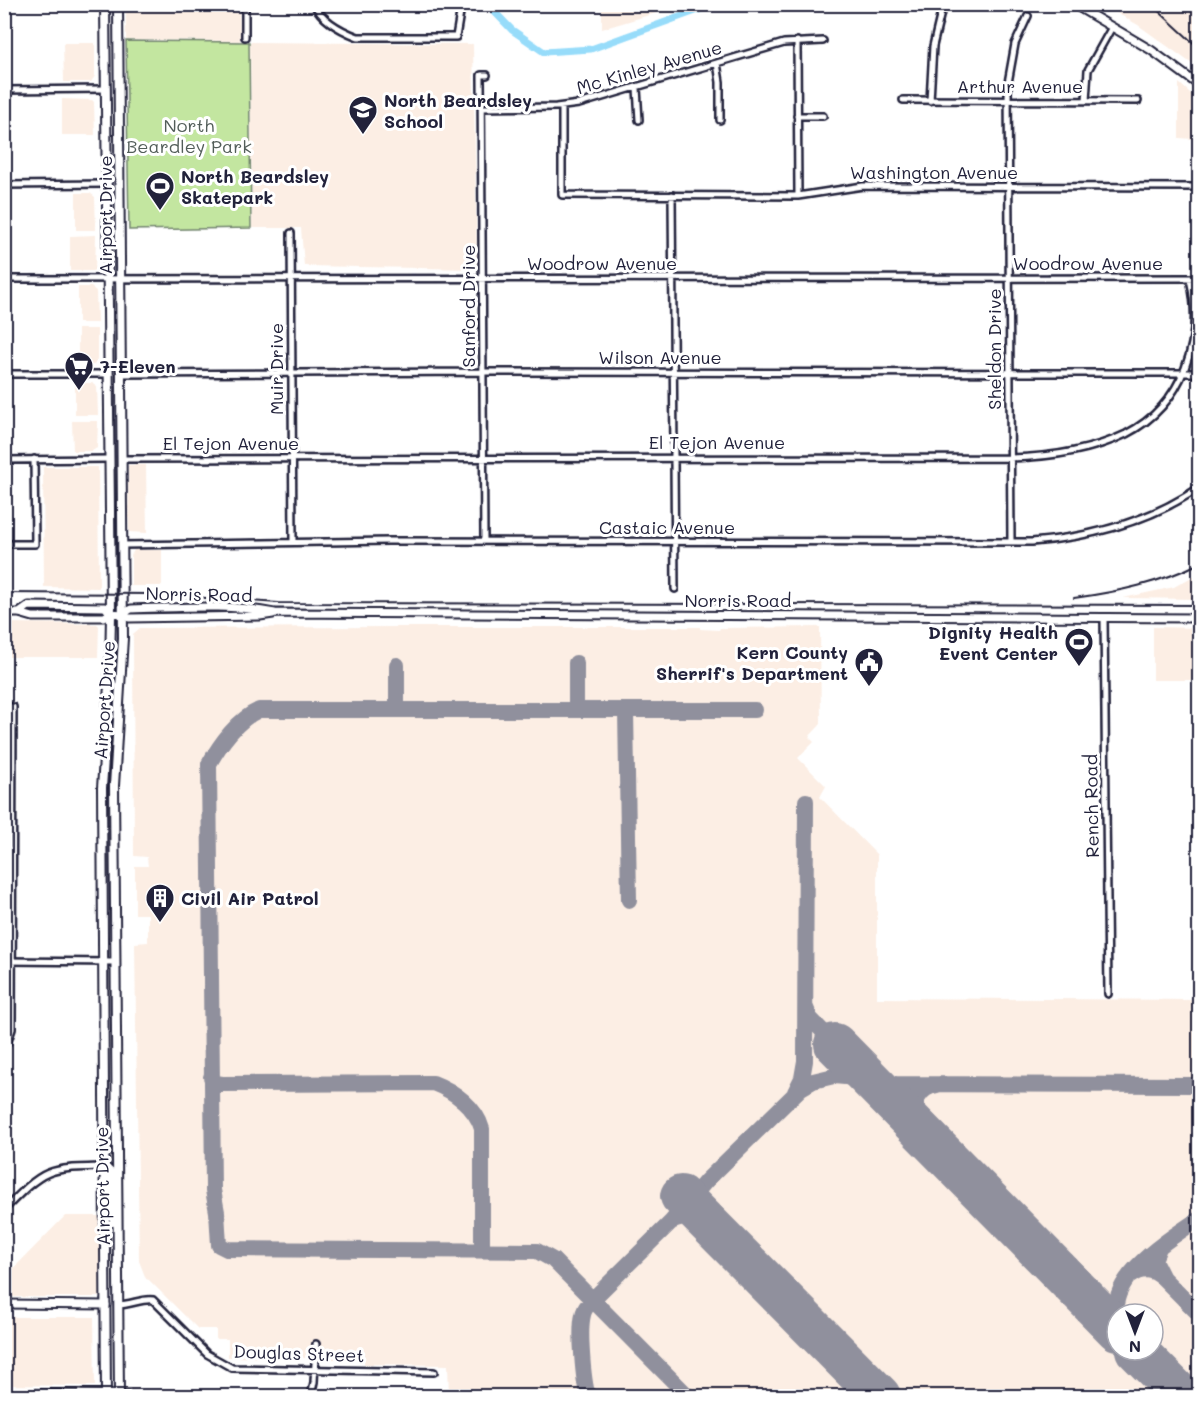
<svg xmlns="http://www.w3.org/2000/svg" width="1204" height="1401" font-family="Mali,sans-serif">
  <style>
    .built { fill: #fceee4; fill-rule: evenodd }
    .green { fill: #c3e6a0; stroke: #72846e; stroke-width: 1.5 }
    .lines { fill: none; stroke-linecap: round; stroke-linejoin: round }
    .canal { stroke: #97dcfa; stroke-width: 7 }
    .taxiway { stroke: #90909d; stroke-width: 16 }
    .runway { stroke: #90909d; stroke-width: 42 }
    .minor-casing { stroke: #22223b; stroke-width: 10 }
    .tertiary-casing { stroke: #22223b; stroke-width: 11 }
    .secondary-casing { stroke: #22223b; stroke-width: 12 }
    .minor { stroke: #fff; stroke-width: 5 }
    .tertiary { stroke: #fff; stroke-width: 7 }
    .secondary { stroke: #fff; stroke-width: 8 }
    .rail { stroke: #22223b; stroke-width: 2 }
    .labels { text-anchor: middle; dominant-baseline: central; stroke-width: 6; stroke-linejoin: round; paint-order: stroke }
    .street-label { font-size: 18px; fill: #22223b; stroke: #fff }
    .poi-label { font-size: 18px; font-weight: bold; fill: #22223b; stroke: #fff; text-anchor: start }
    .park-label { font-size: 18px; fill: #525d59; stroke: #fff }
  </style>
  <rect width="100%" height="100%" fill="#fff"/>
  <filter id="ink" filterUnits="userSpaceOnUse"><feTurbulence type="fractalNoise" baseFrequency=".0167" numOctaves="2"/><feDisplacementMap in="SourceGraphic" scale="12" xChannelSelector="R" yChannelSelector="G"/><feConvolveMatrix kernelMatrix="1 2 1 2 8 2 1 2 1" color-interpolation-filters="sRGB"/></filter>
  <g filter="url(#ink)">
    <path class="built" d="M126,5H239L240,41L126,40Z
      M602,5V4L683,5L602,29Z
      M1103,5H1199V69L1138,25Z
      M250,42L473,44L477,269L304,266L301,228H252Z
      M63,43H95V76L91,82H64Z
      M1179,83L1199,101V184H1193V139L1179,138Z
      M62,99L92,100L94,102L95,135H62Z
      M76,193H90L95,197L96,230H76Z
      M96,235L95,269L93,271H70V236Z
      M78,287H91L96,291L97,323H78Z
      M78,329H97V360L94,365H78Z
      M75,383H92L97,386L98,415H75Z
      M72,421H98L97,448L92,451H73Z
      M128,465H146L147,533L129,532Z
      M43,467H98L99,588L44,587Z
      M134,550H162V586H131V556Z
      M1199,573V599L1123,598L1174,587Z
      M5,623L97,624L99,626L98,657H5Z
      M395,627H700V629L719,630L720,628L820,627L821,724L809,737L814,742L798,758L826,786L820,797L877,855V998L1199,1000V1396H449L448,1365L364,1364V1359H320V1352H309L308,1358L228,1357V1339H216V1329H198L149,1280L146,1279L139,1261L135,943L148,942V914H135V866H148L147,857L134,856L133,634L140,628ZM1117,1314H1153V1350H1117Z
      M1153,627L1199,628V680H1153Z
      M65,1216H101V1297H5V1277Z
      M5,1317H94L95,1386L5,1385Z"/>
    <path class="green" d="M126,41L249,42L251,228L129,230Z"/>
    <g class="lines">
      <path class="canal" d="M487,4L512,30L544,52L591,49L715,4"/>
      <path class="taxiway" d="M576,663V710
        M397,710V665
        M626,710L629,900
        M806,1008L810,1018L835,1044
        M211,1077L216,1083L222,1084L433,1083C454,1091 476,1107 482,1129V1250
        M866,1083L878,1091L918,1130
        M937,1085C929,1086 922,1090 918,1098C903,1125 947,1157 964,1174
        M795,1092L802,1078L805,1061L806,801
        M735,1252C716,1233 701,1207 671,1222L706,1181L801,1088L813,1081L834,1076L845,1077L881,1084L1200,1085
        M1130,1276C1142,1268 1151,1268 1163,1278L1154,1260L1159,1248
        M1163,1278L1200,1315
        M1117,1322C1105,1277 1168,1240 1200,1218
        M1174,1385L1193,1396
        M588,1396C583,1381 579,1330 583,1315C584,1309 587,1306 590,1302L671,1222
        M688,1396L553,1260L537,1251L227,1249L219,1245L217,1212L213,1190L209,764C220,744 238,719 259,710H755"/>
      <path class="runway" d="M835,1044L1117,1330
        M681,1196L880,1396
        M1136,1350L1182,1396"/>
      <g class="minor-casing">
        <path id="minor" d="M245,4V37
          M314,4C322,20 342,31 358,37H456L461,7L458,4
          M797,41L798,196
          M717,63L720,82V120
          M637,88L639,120
          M4,90L105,89
          M903,100L1138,101
          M930,101L933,46L943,4
          M1086,101L1088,70L1112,27
          M562,107V195L798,196L863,186L1200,187
          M481,108L556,107L579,104L784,43L823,41
          M797,116H823
          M4,185L107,184
          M672,195L675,589
          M291,233L293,542
          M4,279L1200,278
          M4,374H108
          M121,374L483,372L1200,373
          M122,459L1010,458C1049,457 1091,451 1126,434C1184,404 1204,340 1190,279
          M4,460L109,459
          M484,541L481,75H487
          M1011,542L1008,83L1015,44L1028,16
          M4,544H35L34,459
          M123,545L389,541L1032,542C1091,537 1150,522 1200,487
          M1104,617L1108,994
          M4,707H13L12,1029L4,1052
          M4,961L115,962
          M4,1210C45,1168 47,1168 105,1167
          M118,1305C130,1305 144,1298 153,1300L207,1354L232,1368L434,1372
          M119,1395L220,1396
          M311,1396L314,1382L316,1344"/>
      </g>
      <g class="tertiary-casing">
        <path id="tertiary" d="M1073,4L1151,50L1200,86
          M4,613H19L33,617H104C113,612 121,612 129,618L260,616L273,614
          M19,613L29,606L105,607L111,614
          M123,614L131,609C178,608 229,603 275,613L1200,618
          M4,1304L106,1305"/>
      </g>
      <g class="secondary-casing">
        <path id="secondary" d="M105,4L111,614L110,670L102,788L106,1396
          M118,4L123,638L114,786L119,1396
          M105,1167L111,1173L112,1209L114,1222
          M4,1394L119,1395"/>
      </g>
      <use href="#minor" class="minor"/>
      <use href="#tertiary" class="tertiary"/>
      <use href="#secondary" class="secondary"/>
      <path class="rail" d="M1151,4L1200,49
        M4,593L150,594L278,603L1200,605
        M1074,598C1118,592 1160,583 1200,563"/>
    </g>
  </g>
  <defs>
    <g id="school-pin" transform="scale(1.5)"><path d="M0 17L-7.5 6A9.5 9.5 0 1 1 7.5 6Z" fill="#22223b" stroke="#fff"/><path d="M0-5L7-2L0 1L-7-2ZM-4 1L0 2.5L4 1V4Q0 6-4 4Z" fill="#fff"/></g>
    <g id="stadium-pin" transform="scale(1.5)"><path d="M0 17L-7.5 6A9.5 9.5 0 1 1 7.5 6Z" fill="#22223b" stroke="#fff"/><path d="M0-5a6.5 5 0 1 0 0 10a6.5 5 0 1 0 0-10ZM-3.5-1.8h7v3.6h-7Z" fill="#fff"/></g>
    <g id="supermarket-pin" transform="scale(1.5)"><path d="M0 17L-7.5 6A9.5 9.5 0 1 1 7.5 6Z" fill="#22223b" stroke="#fff"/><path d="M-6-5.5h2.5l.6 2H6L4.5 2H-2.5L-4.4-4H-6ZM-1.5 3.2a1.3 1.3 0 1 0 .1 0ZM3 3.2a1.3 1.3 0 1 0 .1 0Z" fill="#fff"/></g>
    <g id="civic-pin" transform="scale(1.5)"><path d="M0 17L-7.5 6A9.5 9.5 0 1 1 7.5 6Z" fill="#22223b" stroke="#fff"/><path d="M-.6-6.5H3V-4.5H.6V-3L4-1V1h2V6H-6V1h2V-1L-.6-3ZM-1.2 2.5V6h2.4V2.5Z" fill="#fff"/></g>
    <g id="building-pin" transform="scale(1.5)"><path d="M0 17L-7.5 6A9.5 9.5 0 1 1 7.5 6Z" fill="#22223b" stroke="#fff"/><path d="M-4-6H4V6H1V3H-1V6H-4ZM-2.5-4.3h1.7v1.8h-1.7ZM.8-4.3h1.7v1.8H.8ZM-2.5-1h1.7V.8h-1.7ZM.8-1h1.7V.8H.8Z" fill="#fff"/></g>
  </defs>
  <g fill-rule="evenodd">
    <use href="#school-pin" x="363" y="110"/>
    <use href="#stadium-pin" x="160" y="186"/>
    <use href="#supermarket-pin" x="79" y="366"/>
    <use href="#stadium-pin" x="1079" y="642"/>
    <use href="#civic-pin" x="869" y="662"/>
    <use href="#building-pin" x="160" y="898"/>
  </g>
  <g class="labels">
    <g class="street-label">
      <text transform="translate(649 67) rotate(-16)">Mc Kinley Avenue</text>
      <text x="1020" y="86">Arthur Avenue</text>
      <text x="934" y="172">Washington Avenue</text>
      <text transform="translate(105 215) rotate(-90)">Airport Drive</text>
      <text x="602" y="263">Woodrow Avenue</text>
      <text x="1088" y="263">Woodrow Avenue</text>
      <text transform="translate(468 306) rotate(-90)">Sanford Drive</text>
      <text transform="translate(994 349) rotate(-90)">Sheldon Drive</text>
      <text x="660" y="357">Wilson Avenue</text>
      <text transform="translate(276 369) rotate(-90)">Muir Drive</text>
      <text x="717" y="442">El Tejon Avenue</text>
      <text x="231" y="443">El Tejon Avenue</text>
      <text x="667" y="527">Castaic Avenue</text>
      <text transform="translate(199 594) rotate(1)">Norris Road</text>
      <text x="738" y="600">Norris Road</text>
      <text transform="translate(104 700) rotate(-86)">Airport Drive</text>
      <text transform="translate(1091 806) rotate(-91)">Rench Road</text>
      <text transform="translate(102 1186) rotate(-91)">Airport Drive</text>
      <text transform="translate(299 1353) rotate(2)">Douglas Street</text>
    </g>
    <g class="poi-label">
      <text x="384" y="100">North Beardsley<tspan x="384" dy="21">School</tspan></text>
      <text x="181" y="176">North Beardsley<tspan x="181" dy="21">Skatepark</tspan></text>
      <text x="100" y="366">7-Eleven</text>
      <text x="1058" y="632" text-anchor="end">Dignity Health<tspan x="1058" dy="21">Event Center</tspan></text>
      <text x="848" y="652" text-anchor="end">Kern County<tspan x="848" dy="21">Sherrif's Department</tspan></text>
      <text x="181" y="898">Civil Air Patrol</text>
    </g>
    <g class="park-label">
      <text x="189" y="125">North<tspan x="189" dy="21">Beardley Park</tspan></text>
    </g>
  </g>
  <rect width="1204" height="1401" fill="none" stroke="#fff" stroke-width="24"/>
  <rect x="12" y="12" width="1180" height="1377" fill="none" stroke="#22223b" stroke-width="2" filter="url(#ink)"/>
  <g transform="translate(1135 1332) rotate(180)"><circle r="28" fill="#ffffff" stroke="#a7a7b1" stroke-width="1.5"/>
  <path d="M0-4.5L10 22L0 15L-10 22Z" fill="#22223b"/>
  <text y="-9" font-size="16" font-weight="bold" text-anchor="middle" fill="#22223b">N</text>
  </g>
</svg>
